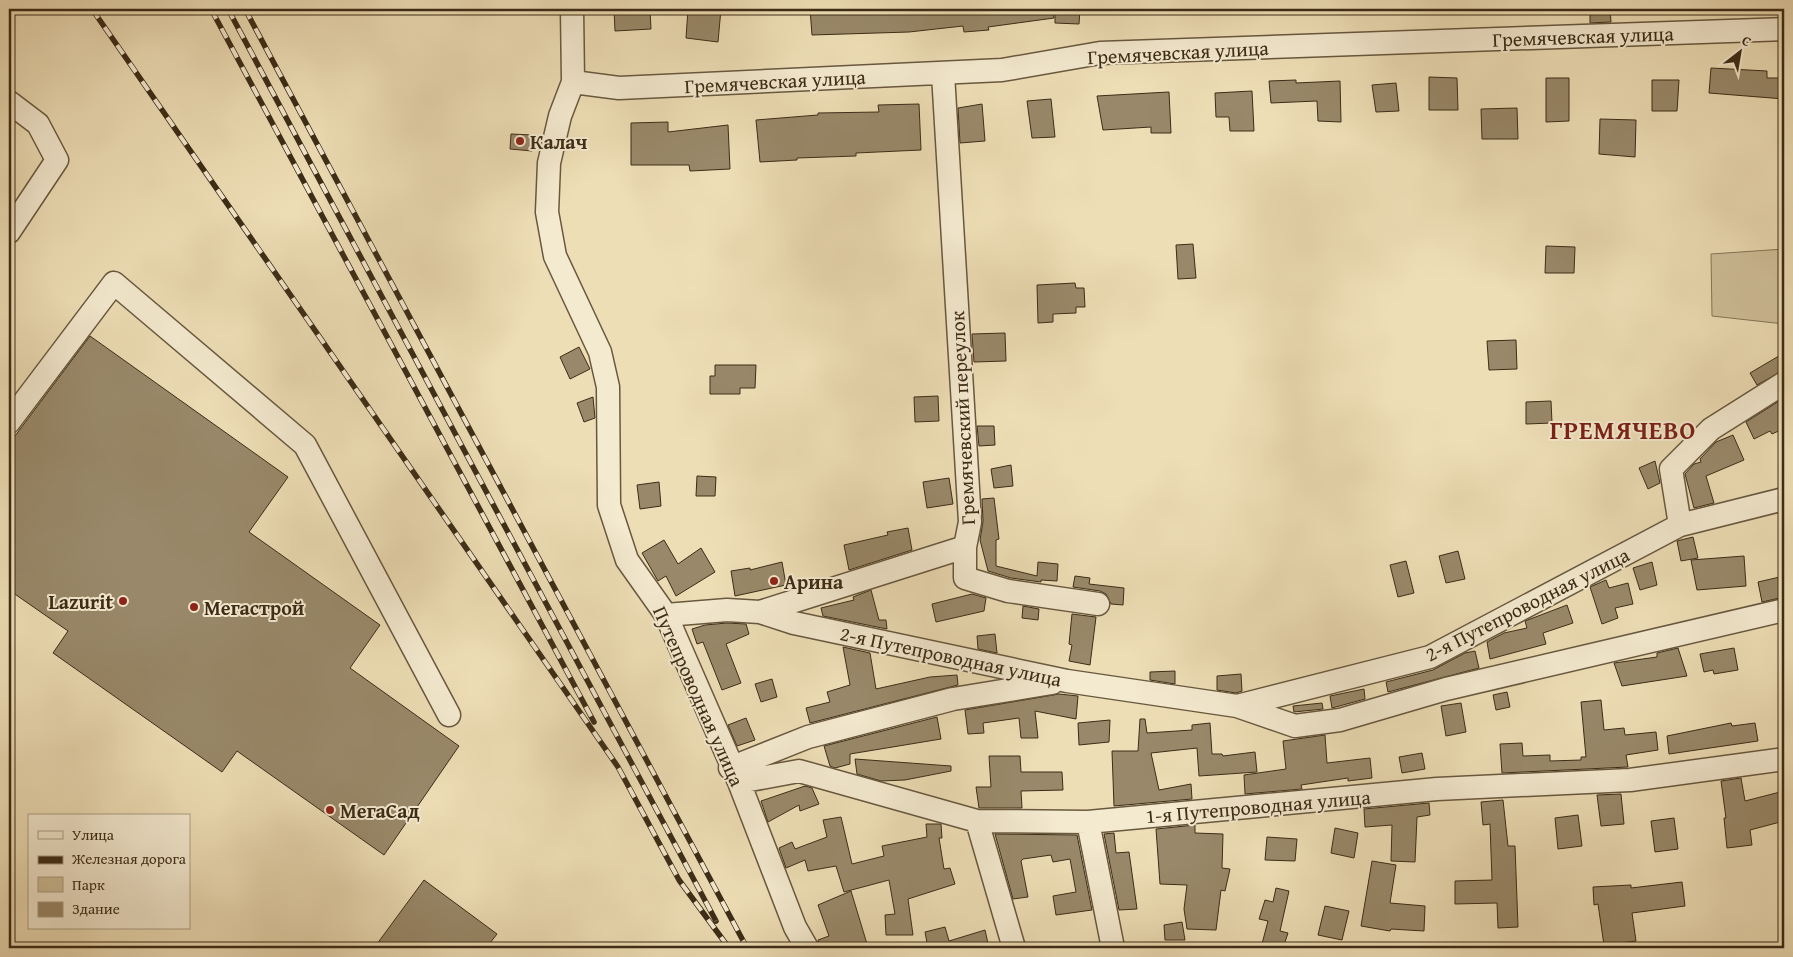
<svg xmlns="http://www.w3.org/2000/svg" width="1793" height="957" font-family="'Gentium Book Plus',serif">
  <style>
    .green { fill: #d0c09b; stroke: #867659 }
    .building { fill: #99896a; stroke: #3c2c17 }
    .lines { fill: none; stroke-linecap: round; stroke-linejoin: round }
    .minor-casing { stroke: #68583f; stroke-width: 25 }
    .minor { stroke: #f4ead0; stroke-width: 22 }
    .rail-casing { stroke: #3c2c17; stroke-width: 5.5 }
    .rail { stroke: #f4ead0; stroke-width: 4; stroke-dasharray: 11; stroke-linecap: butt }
    .poi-dot { fill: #8f2418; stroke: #f4ead0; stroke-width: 2 }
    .labels { text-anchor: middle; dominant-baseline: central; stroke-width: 4; stroke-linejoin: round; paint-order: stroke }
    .street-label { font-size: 20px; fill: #3c2c17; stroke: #f4ead0 }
    .poi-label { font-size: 20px; font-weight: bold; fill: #3c2c17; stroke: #f4ead0; text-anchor: start }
    .district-label { font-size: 25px; font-weight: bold; letter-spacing: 1px; fill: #7a1f14; stroke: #f4ead0 }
  </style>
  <rect width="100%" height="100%" fill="#eedeb6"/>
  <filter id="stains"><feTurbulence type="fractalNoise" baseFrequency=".004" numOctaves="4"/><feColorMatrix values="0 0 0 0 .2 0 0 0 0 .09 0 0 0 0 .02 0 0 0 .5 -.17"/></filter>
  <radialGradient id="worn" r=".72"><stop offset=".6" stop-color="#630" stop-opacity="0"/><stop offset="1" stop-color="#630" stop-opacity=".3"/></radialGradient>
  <path class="green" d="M1784,249V324L1712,316L1711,254Z"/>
  <path class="building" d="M614,9H650L651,29L615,31Z
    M688,9H721L718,42L686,38Z
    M810,9H1053L1054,18L988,27L989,30L964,32L963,26L909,32L812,35Z
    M1055,9H1080L1079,24L1055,23Z
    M1590,9H1610L1611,22L1590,23Z
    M1711,68L1767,71V78H1784V99L1709,93Z
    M1429,77L1457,78L1458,110H1429Z
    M1546,78H1569V121L1546,122Z
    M1296,80V83L1340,81L1341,122L1318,121L1317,101L1271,103L1269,81Z
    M1652,80H1679L1677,111H1652Z
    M1396,83L1399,111L1376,112L1372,85Z
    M1252,91L1254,131H1230L1229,117H1216L1215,93Z
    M1169,92L1171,133H1151V127L1103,130L1097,96Z
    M1051,99L1055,137L1032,138L1027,101Z
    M919,104L921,150L856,153V156L797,158V160L760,162L756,120L818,115V113L879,112L878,105Z
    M982,104L985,141L960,143L958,108Z
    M1517,108L1518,139H1482L1481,109Z
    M1600,119L1636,120L1635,157L1599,154Z
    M668,122V132L728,125L730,169L690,171L689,165H631V123Z
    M511,134L533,135L532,151L510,149Z
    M1193,244L1196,278L1178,279L1176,245Z
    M1546,246L1575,247L1574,273H1545Z
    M1075,283L1076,288H1084L1085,307H1076V313L1053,314V322L1038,323L1037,285Z
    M1005,333L1006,361L974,362L972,334Z
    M90,336L288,477L249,532L380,625L350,668L459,746L384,855L237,751L222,772L53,653L68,631L9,590V444Z
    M1516,340L1517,369L1489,370L1487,341Z
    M579,347L590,369L570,379L560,357Z
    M1784,353V370L1757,385L1750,373Z
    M715,365H756L755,388H740V394H710V376H715Z
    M938,396L939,421L915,422L914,397Z
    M593,397L595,418L584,422L577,403Z
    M1784,398V432L1783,429L1772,434L1770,431L1754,439L1746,422Z
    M1551,401L1552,423L1526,424V402Z
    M977,426H994L995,445L979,446Z
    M1733,435L1744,460L1706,476L1714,503L1694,508L1685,474L1694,464L1701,462L1700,459L1716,442Z
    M1655,461L1660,483L1648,489L1639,468Z
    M1011,465L1013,486L994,488L991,469Z
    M697,476L716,477L715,496H696Z
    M949,478L953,504L927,508L923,482Z
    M659,482L661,506L640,509L637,485Z
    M994,498L999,539L996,540V566L1037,576L1038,562L1058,564L1057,581L1041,580V582L1011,578L988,571L980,540L983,521L982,499Z
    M908,528L912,550L849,570L844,545L888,535L887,532Z
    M1693,537L1698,558L1681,561L1677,541Z
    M664,540L678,564L701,548L715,572L676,596L666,576L658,581L642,553Z
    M1458,551L1465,579L1446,583L1439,556Z
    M1744,556L1746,586L1697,590L1691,560Z
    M1406,561L1414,593L1398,597L1390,565Z
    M782,562L786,585L735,596L731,571L750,568V570Z
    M1652,562L1657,585L1640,590L1633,568Z
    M1075,576L1090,578L1089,584L1124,588L1123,605L1111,604L1106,594L1100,591L1073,587Z
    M1784,576V597L1762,602L1758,582Z
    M1606,580L1609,588L1628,583L1633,604L1615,608L1618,618L1602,624L1590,587Z
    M871,590L879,620H886L887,629L823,616L821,608L854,600L853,597Z
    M972,594L986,598L984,611L936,622L932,604Z
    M1567,605L1573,623L1543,633L1546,644L1490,659L1487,642L1504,633L1527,628L1525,621Z
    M1023,606L1039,609L1038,620L1022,618Z
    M1072,614L1096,617L1090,665L1069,661L1072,645L1069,644Z
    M727,623L746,624L749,634L726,644L741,683L722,690L703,642L697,644L692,629L705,625Z
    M995,634L997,653L978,649L977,636Z
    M843,647L870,653L876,689L930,677L957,675L958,685L810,723L806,708L830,702L827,692L850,685Z
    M1678,648L1687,676L1622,686L1614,663L1657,657V653Z
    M1734,648L1738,670L1714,674L1713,670L1704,672L1700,654Z
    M1475,651L1479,668L1388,692L1386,682L1433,670L1465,653Z
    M1175,671V684L1150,680V672Z
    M1241,674L1242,691L1236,693L1217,690V676Z
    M772,679L777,697L761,702L755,684Z
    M1364,689L1365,699L1332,708L1330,696Z
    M1507,692L1510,707L1496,710L1493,695Z
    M1059,694L1078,696L1076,719L1035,711L1038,738H1021L1019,718L983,723L984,733L968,734L965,710Z
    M1601,700L1604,730L1624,728L1625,735L1656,732L1658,750L1626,755L1628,767L1502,773L1500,744L1522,743L1523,756L1550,755V761L1581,760V757H1586L1581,702Z
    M1322,703L1323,709L1294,712L1293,706Z
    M1461,703L1466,732L1446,736L1441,706Z
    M937,717L941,739L850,754V764L835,768L830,766L824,746Z
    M746,718L755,740L737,746L728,725Z
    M1140,719H1145L1147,733L1192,730V725L1210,723L1212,754H1222L1223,756L1255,752L1257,772L1199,776L1197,748L1151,753L1159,790L1191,784L1192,799L1114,806L1112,751H1138Z
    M1110,720L1109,742L1079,745L1078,723Z
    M1731,723L1732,726L1755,723L1758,741L1669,754L1667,736Z
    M1325,735L1327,763L1370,758L1372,778L1348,781V778L1301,785L1302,789L1245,794L1244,775L1286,769L1283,741Z
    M1422,753L1425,769L1402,773L1399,757Z
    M989,756H1020L1021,772H1062L1063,790L1021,791L1022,808H979L976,787H991Z
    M855,759L951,766V771L905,780L881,781L857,774Z
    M1741,778L1745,801L1784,791V821L1750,830L1752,845L1727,848L1724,818H1726L1721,781Z
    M805,786L812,788L819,804L800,811L799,805L768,822L761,801Z
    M1621,794L1624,824L1601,826L1597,795Z
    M1503,800L1508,846H1515L1518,927L1498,928L1497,903L1455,904V881L1492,880L1490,824L1483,825L1481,802Z
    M1429,803L1430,815L1417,817L1415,862L1391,861L1392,825L1365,827L1364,809Z
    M1578,815L1582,846L1558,849L1555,818Z
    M841,817L852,864L884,856L882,846L927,837L926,824H941L942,838H939L944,869L950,868L955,884L908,899L913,935H886L885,915L895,914L889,880L844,892L836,866L808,871L805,860L786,868L779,848L792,842L795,849L827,837L823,820Z
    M1674,818L1678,849L1655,852L1651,821Z
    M1195,825V833L1223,834L1222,868L1230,869L1225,891L1221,890L1216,930L1187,929L1184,909L1187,885L1160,884L1156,829Z
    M1335,828L1358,833L1354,858L1331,853Z
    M1114,833L1116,853L1129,852L1137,909L1119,910L1104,834Z
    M995,834L1077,835L1092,910L1056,915L1053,896L1076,892L1070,859L1053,862L1051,855L1023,859L1021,861L1028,897L1013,899Z
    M1267,837L1297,839L1295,861L1265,860Z
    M1372,861L1396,865L1390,903L1425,906L1424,931L1391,929L1390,931L1361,926Z
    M424,880L497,934L486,948H374Z
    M1682,882L1685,906L1632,913L1636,941L1604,945L1598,904L1594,905L1593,887L1631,885V888Z
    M1276,888L1289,891L1280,931L1288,933L1283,948L1262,944L1268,921L1259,919L1265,900L1273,902Z
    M851,891L867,944L854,948H820L818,940L829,936L818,905Z
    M1325,906L1349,911L1342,940L1318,935Z
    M1182,922L1185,940H1165L1164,925Z
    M945,927L949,941L985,930L989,948H928L925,932Z"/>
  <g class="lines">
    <g class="minor-casing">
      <path id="minor" d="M572,9L573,82L560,116L549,163L547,212L555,256L600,352L608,387L609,505L627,560L666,615L739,782L795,927L807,948
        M573,82L619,88L1002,70L1100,53L1784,29
        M9,102L38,124L57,160L9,232
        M9,422L114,283L305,445L449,715
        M1680,525L1671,469L1711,429L1784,383
        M965,547V578L1008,591L1098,604
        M760,612L965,547L970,522L943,74
        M666,615L727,610L760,612L794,623L1067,681L1237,706L1430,657L1680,525L1784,499
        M1237,706L1295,726L1340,720L1446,689L1784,610
        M730,768L808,737L953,699L1052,683
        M739,782L799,771L977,821L1088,822L1437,789L1630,780L1784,759
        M977,821L1014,948
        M1088,822L1113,948"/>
    </g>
    <use href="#minor" class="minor"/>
    <g class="rail-casing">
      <path id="rail" d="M92,9L618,767L679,880L729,948
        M211,9L594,722
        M228,9L716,921
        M245,9L747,948"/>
    </g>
    <use href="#rail" class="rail"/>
  </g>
  <g class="poi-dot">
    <circle cx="520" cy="141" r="5"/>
    <circle cx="774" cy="581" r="5"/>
    <circle cx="123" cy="601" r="5"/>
    <circle cx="194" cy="607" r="5"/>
    <circle cx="330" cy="810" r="5"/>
  </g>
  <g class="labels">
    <g class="street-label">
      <text transform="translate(1583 36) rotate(-2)">Гремячевская улица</text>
      <text transform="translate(1178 52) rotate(-3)">Гремячевская улица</text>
      <text transform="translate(775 81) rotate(-3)">Гремячевская улица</text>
      <text transform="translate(962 418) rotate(-93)">Гремячевский переулок</text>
      <text transform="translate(1527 604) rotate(-27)">2-я Путепроводная улица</text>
      <text transform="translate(951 656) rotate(12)">2-я Путепроводная улица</text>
      <text transform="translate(699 696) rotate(66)">Путепроводная улица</text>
      <text transform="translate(1258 806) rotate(-5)">1-я Путепроводная улица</text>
    </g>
    <g class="poi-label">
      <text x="530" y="141">Калач</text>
      <text x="784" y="581">Арина</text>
      <text x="113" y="601" text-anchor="end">Lazurit</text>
      <text x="204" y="607">Мегастрой</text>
      <text x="340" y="810">МегаСад</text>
    </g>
    <g class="district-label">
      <text x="1623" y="430">ГРЕМЯЧЕВО</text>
    </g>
  </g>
  <rect width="1793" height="957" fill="none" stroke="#eedeb6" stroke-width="30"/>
  <rect x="10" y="10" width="1773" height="937" fill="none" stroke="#3c2c17" stroke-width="2.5"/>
  <rect x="15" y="15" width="1763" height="927" fill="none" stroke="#3c2c17"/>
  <rect x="28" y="814" width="162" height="115" fill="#f4ead0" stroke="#aa9e86"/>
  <rect x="38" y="831" width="25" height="8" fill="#f4ead0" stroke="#aa9e86"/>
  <text x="72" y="840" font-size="15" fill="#3c2c17">Улица</text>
  <rect x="38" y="856" width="25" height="8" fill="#3c2c17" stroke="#aa9e86"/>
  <text x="72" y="864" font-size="15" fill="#3c2c17">Железная дорога</text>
  <rect x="38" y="877" width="25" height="15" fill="#d0c09b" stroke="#aa9e86"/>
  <text x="72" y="890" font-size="15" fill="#3c2c17">Парк</text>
  <rect x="38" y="902" width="25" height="15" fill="#99896a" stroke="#aa9e86"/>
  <text x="72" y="914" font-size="15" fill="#3c2c17">Здание</text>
  <g transform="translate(1740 52) rotate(31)" stroke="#f4ead0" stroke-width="4" paint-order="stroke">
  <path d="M0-4L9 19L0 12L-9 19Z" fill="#3c2c17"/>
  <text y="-8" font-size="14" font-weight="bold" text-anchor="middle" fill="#3c2c17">С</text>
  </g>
  <rect width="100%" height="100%" filter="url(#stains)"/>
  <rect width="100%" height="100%" fill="url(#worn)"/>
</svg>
